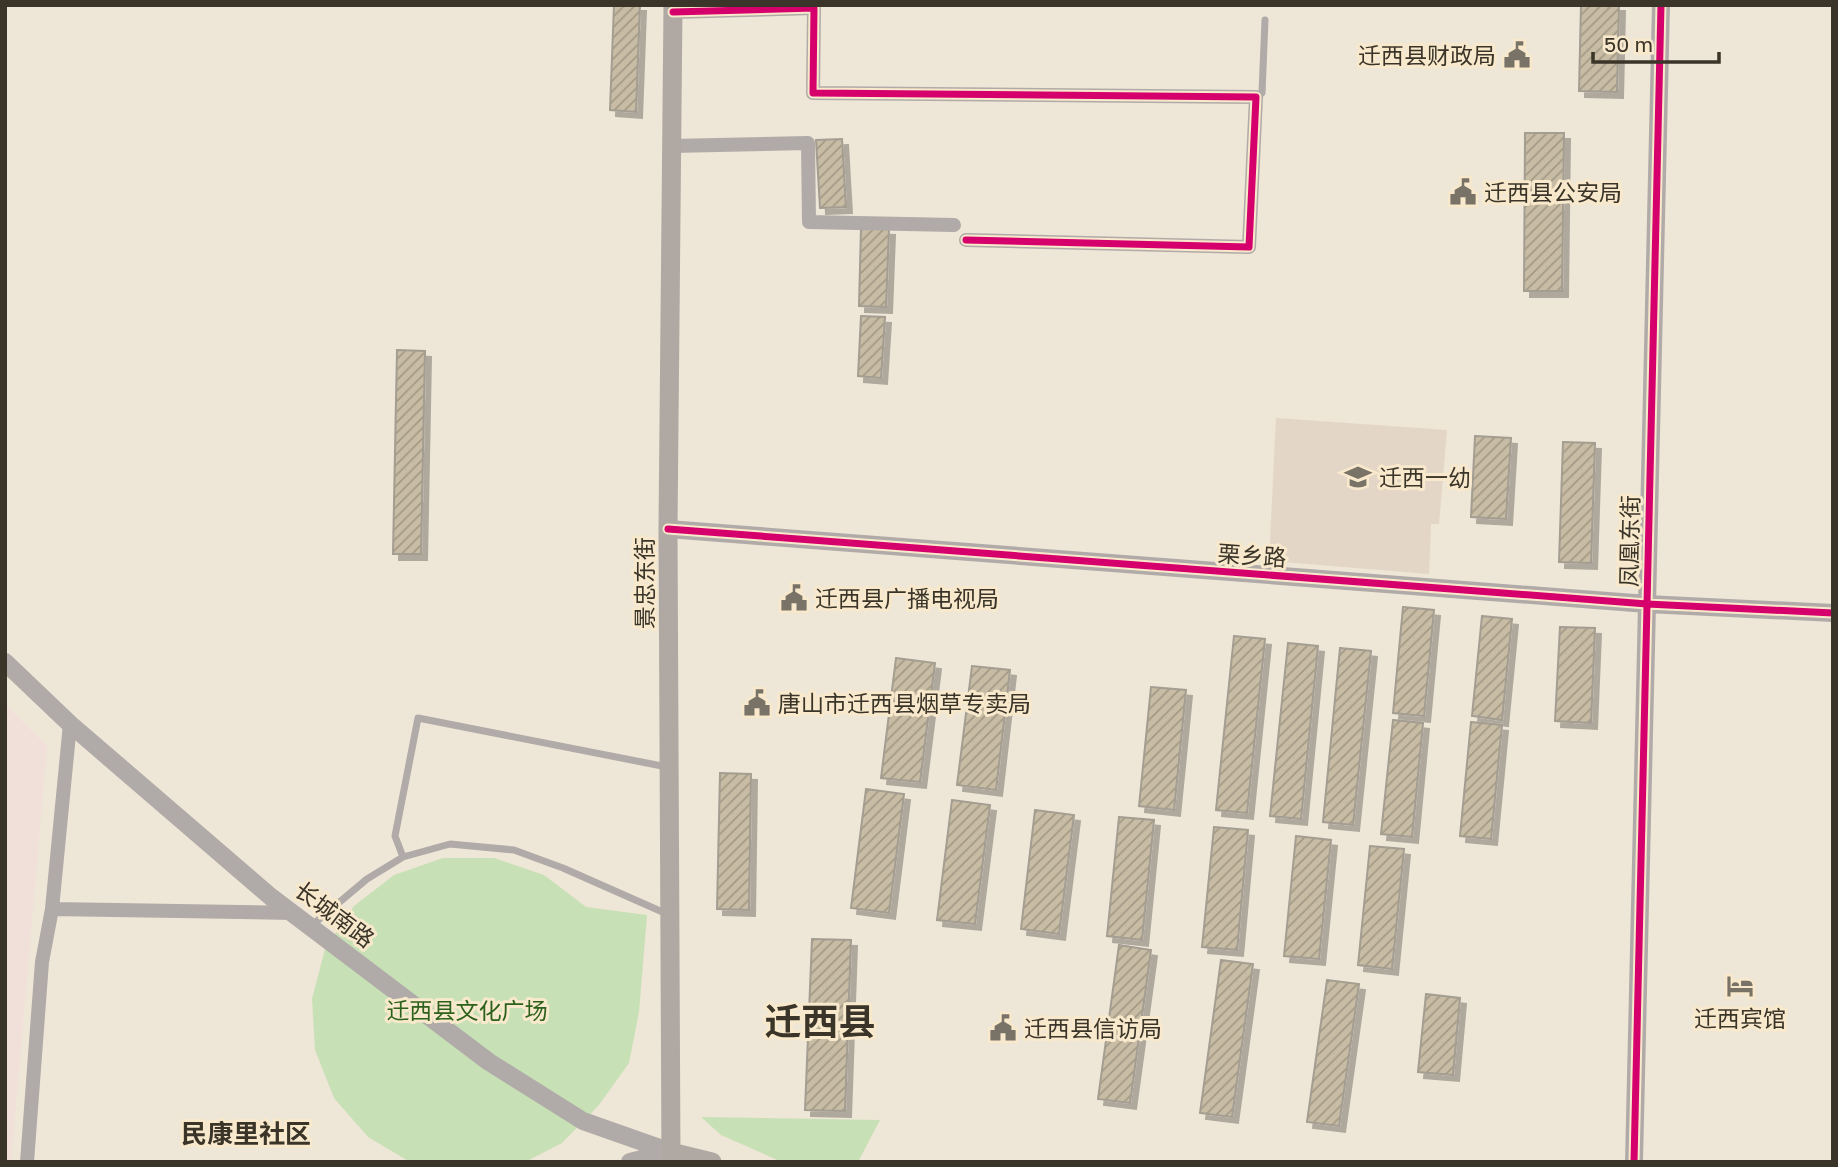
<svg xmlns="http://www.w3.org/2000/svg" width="1838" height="1167" font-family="'Golos Text','Noto Sans SC',sans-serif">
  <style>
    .education { fill: #e4d6c7 }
    .medical { fill: #f1dfda }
    .park { fill: #c8e0b6 }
    .building { fill: url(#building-hatch); stroke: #a49d92; stroke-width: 2; filter: url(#shadow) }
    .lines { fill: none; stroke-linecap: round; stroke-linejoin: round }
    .service { stroke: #b0aaa8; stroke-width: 7 }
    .minor { stroke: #b0aaa8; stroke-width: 14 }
    .tertiary { stroke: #b0aaa8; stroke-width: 18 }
    .secondary { stroke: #b0a9a3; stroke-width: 19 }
    .cycleway-casing { stroke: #f8e9cc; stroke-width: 11 }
    .cycleway { stroke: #d6006c; stroke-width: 7 }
    .labels { text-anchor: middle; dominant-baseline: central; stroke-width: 6; stroke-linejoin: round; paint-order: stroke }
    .poi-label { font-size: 23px; fill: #3a3429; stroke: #f8e9cc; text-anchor: start }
    .street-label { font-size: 23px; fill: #3a3429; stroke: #f8e9cc }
    .park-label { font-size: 23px; fill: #2c611b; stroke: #f8e9cc }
    .quarter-label { font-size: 26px; font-weight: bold; fill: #3a3429; stroke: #f8e9cc }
    .town-label { font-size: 37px; font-weight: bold; fill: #3a3429; stroke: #f8e9cc }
  </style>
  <defs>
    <pattern id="building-hatch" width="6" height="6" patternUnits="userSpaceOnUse" patternTransform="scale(1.75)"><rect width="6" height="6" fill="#c8bca4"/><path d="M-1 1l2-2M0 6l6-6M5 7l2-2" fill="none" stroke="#a39a86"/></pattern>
    <filter id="shadow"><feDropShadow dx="6" dy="6" stdDeviation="0" flood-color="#0004"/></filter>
  </defs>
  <rect width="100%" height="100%" fill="#eee6d6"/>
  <path class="education" d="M1276,418L1447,430L1439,524H1431L1429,574L1269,561Z"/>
  <path class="medical" d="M5,704L47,746L11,1162H5Z"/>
  <path class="park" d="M443,858H494L544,875L586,907L647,915L639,1012L629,1063L599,1105L562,1143L525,1162H410L368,1137L334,1098L315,1050L312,999L325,949L354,906L394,875Z
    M701,1117L880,1120L858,1162H782L721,1135Z"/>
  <path class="building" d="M614,5H640L636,112L610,110Z
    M1581,5H1619L1617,92L1579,91Z
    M1525,133H1564L1562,291H1524Z
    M842,139L846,207L820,208L816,140Z
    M861,228L889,229L886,307L859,306Z
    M861,316L885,317L881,378L858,376Z
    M397,350L425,351L421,554H393Z
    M1475,436L1511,438L1506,519L1471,517Z
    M1563,442L1595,443L1591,563L1559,562Z
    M1403,607L1434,610L1424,716L1393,713Z
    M1482,616L1512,619L1502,720L1472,716Z
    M1560,627L1595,628L1591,723L1555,721Z
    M1234,636L1265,639L1247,813L1216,810Z
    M1288,643L1318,646L1301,819L1270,816Z
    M1340,648L1371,651L1353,825L1323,822Z
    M896,658L935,663L920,782L881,778Z
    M972,666L1010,670L996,790L957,785Z
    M1151,687L1186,690L1174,810L1139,806Z
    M1393,720L1423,723L1412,837L1381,834Z
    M1471,722L1502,725L1491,839L1460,836Z
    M720,773L751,774L749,910L717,909Z
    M866,789L904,794L889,913L851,908Z
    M952,800L990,805L975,924L937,920Z
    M1035,810L1074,815L1059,934L1021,929Z
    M1119,817L1154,820L1142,940L1107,936Z
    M1214,827L1248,830L1237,950L1202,947Z
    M1296,836L1331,840L1319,959L1284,956Z
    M1370,846L1404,849L1392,969L1358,965Z
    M812,939L851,940L845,1111L805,1110Z
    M1119,945L1151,950L1130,1103L1098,1099Z
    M1221,960L1253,964L1232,1117L1200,1113Z
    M1327,980L1359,984L1339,1126L1307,1122Z
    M1426,994L1460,998L1453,1075L1418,1072Z"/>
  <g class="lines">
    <path class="service" d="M1256,97L1262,93L1265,20
      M403,857L395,836L418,718L667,767
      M311,926L367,879L403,857L450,844L514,850L563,868L667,914"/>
    <path class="minor" d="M673,12L814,8L813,93L1256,97L1249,247L966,240
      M671,146L808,143L809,222L954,225
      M52,909L294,913
      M27,1162L42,962L52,909L70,724"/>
    <path class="tertiary" d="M668,529L1647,604L1833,613
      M5,662L70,724L271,897L489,1062L583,1121L671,1152
      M630,1162L670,1152
      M1634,1162L1661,5"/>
    <path class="secondary" d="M671,1152L712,1162
      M671,1162L668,529L673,5"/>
    <g class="cycleway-casing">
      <path id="cycleway" d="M673,12L814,8L813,93L1256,97L1249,247L966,240
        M668,529L1647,604L1833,613
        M1634,1162L1661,5"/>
    </g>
    <use href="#cycleway" class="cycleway"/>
  </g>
  <defs>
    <g id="civic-bare" transform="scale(2.1)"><path d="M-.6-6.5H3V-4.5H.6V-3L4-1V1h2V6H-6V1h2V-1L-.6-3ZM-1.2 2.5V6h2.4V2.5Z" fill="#797266" stroke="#f8e9cc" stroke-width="2.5" paint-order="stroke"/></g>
    <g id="school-bare" transform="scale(2.1)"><path d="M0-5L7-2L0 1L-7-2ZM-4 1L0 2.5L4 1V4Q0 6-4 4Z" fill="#797266" stroke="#f8e9cc" stroke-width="2.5" paint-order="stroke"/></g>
    <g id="hotel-bare" transform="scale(2.1)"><path d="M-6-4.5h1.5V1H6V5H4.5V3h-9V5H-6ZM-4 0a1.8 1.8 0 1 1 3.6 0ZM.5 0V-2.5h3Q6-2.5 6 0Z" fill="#797266" stroke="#f8e9cc" stroke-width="2.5" paint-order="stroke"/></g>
  </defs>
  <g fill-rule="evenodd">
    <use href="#civic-bare" x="1517" y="55"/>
    <use href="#civic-bare" x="1463" y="192"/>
    <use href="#school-bare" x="1358" y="477"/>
    <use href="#civic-bare" x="794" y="598"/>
    <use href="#civic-bare" x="757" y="703"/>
    <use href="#hotel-bare" x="1740" y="986"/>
    <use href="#civic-bare" x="1003" y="1028"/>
  </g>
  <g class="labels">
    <g class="poi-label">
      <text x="1496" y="55" text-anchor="end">迁西县财政局</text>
      <text x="1484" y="192">迁西县公安局</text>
      <text x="1379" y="477">迁西一幼</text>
      <text x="815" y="598">迁西县广播电视局</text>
      <text x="778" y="703">唐山市迁西县烟草专卖局</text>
      <text x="1740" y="1018" text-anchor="middle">迁西宾馆</text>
      <text x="1024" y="1028">迁西县信访局</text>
    </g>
    <g class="street-label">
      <text transform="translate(1629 541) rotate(-89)">凤凰东街</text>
      <text transform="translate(1252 555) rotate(4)">栗乡路</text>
      <text transform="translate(644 583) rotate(-90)">景忠东街</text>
      <text transform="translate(335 914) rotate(37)">长城南路</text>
    </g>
    <g class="park-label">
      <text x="467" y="1010">迁西县文化广场</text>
    </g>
    <g class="quarter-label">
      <text x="246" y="1133">民康里社区</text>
    </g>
    <g class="town-label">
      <text x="820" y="1021">迁西县</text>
    </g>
  </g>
  <rect width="1838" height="1167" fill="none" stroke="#3a3429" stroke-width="14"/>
  <path d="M1593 52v10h126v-10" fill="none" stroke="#3a3429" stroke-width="3.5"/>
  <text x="1604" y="52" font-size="21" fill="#3a3429" stroke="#f8e9cc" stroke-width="5" paint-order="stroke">50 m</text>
</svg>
